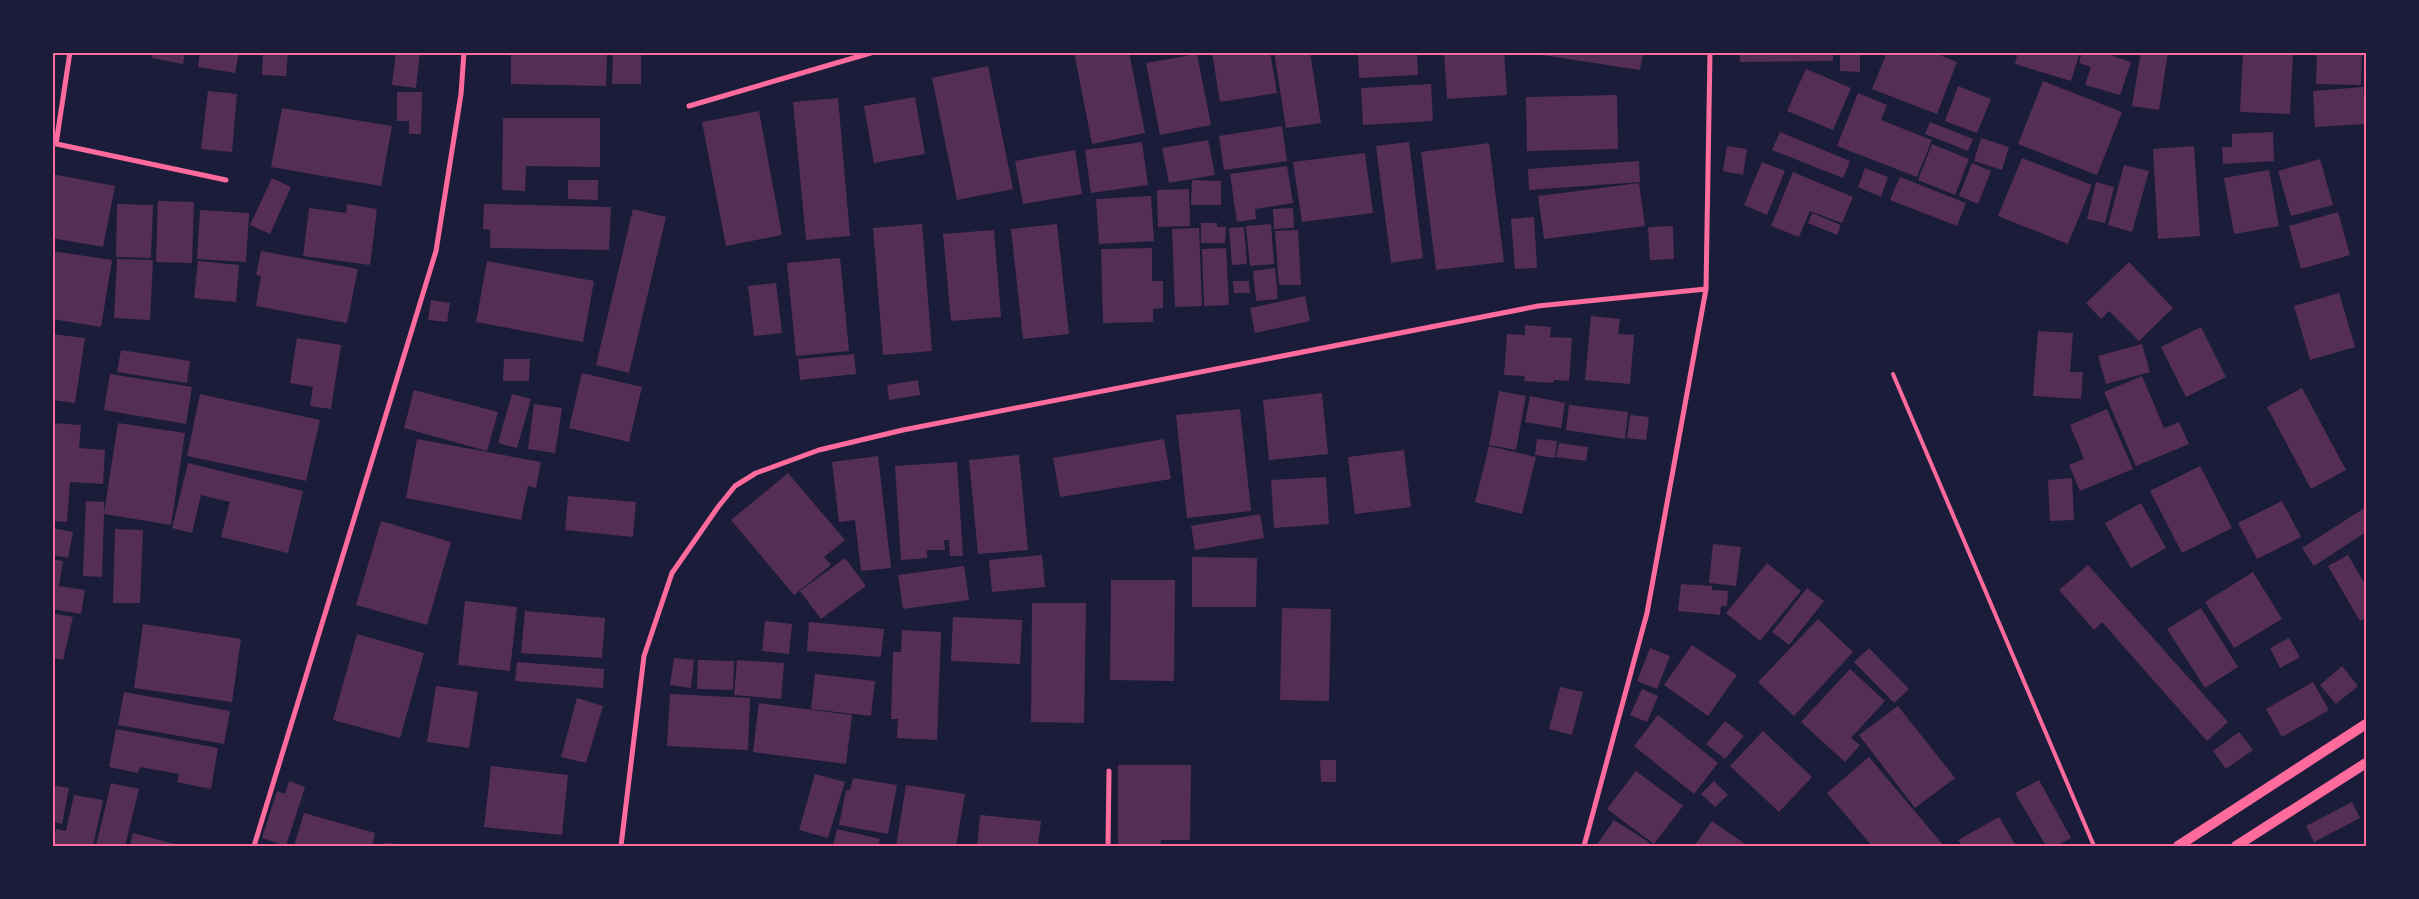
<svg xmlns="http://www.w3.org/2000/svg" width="2419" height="899" font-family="'Asap Condensed',sans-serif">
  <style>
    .building { fill: #542f53 }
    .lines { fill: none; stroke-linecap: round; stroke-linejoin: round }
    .service { stroke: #ff6b9d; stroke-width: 4 }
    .minor { stroke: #ff6b9d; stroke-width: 5 }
    .secondary { stroke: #ff6b9d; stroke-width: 10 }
    .neatline { fill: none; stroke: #ff6b9d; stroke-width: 2 }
  </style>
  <rect width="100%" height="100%" fill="#1b1b3a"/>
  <path class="building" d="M153,52H185L183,64L152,58Z
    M200,52H239L235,73L198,67Z
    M263,52H288L286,76L262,75Z
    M396,52H420L416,88L392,85Z
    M511,52H607L606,86L511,84Z
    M613,52H641V84H612Z
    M1074,52H1129L1145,133L1092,144Z
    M1212,52H1270L1277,93L1220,102Z
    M1274,52H1310L1321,123L1286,128Z
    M1358,52H1417L1418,75L1359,78Z
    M1444,52H1504L1507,95L1447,99Z
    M1543,52H1643L1640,70L1542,55Z
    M1740,52H1833V61L1740,62Z
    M1840,52H1860V72L1840,71Z
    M1887,52H1932L1957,62L1937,114L1872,89Z
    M2018,52H2080L2071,81L2015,64Z
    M2082,52H2101L2131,62L2120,95L2085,85L2091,67L2079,63Z
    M2141,52H2168L2159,110L2132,106Z
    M2243,52H2293L2290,114L2240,112Z
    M2317,52H2362L2361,85L2316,84Z
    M1197,54L1211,125L1160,135L1146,63Z
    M988,66L1013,189L957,200L932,78Z
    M1806,69L1851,88L1833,130L1787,111Z
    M2043,81L2122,112L2097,175L2018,144Z
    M1431,84L1433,121L1363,125L1361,88Z
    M1958,86L1991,99L1977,133L1945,121Z
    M2363,87L2366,124L2315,127L2313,91Z
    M208,91L237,94L232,152L201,149Z
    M397,92H422L421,134H409V121H397Z
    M1858,93L1887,105L1881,120L1932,140L1917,177L1837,146Z
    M1617,95L1618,149L1527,151L1526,97Z
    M915,97L925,154L874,163L864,106Z
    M838,98L850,236L806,240L793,102Z
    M282,108L392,126L381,186L271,167Z
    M759,111L782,235L726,246L702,122Z
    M503,118H600V167L526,166L525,191L502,190Z
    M1930,122L1973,139L1968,151L1925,134Z
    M1282,126L1287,161L1224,170L1219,136Z
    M1780,132L1850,161L1843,178L1772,150Z
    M2273,132L2274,161L2223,164L2222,147H2232V134Z
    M1981,138L2009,147L2002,170L1974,161Z
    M1208,140L1215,175L1169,183L1162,148Z
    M1142,142L1148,185L1091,193L1085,150Z
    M1409,142L1423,258L1391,263L1376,146Z
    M1489,143L1504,262L1436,270L1421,152Z
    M1932,144L1969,159L1955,195L1918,180Z
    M1727,146L1747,149L1743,175L1723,171Z
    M2194,146L2200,236L2158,239L2153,149Z
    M1075,150L1082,194L1023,204L1015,161Z
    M1365,153L1373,213L1302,222L1293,162Z
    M2022,158L2092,185L2068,244L1998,216Z
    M2320,159L2333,205L2291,216L2278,171Z
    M1639,161L1640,182L1529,190L1528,169Z
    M1762,162L1785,171L1767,215L1744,205Z
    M1972,163L1991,171L1978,204L1959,196Z
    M2124,165L2149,171L2132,232L2108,225Z
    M1287,166L1293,203L1255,209L1256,219L1237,222L1230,174Z
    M1865,168L1888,177L1881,197L1858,187Z
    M2269,170L2279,226L2234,234L2224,178Z
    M1793,172L1853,197L1842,223L1810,211L1799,237L1771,226Z
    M52,174L115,186L103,247L52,238Z
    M1900,177L1966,203L1957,226L1890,200Z
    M272,178L291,187L270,234L250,225Z
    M568,180H598V200L568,199Z
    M1192,180L1221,181V205H1191Z
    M2096,182L2114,187L2105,223L2087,219Z
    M1639,183L1645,226L1544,239L1538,196Z
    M1189,189L1190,226L1158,227L1157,190Z
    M1151,196L1154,241L1099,244L1096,199Z
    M158,201L194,202L192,263L156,262Z
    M117,204L153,205L151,258L116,257Z
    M347,204L377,209L370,265L303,256L309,208L346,213Z
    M484,204L611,207L609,250L490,248V230L483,229Z
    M1293,208L1294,228L1274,229L1273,209Z
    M633,209L666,217L629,373L596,365Z
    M200,210L249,213L246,262L197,259Z
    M2338,212L2350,255L2301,269L2289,226Z
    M1812,213L1841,225L1837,235L1808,223Z
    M1534,217L1537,268L1515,269L1511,219Z
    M1201,223H1217V227H1226L1225,243H1201Z
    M922,224L932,351L883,355L873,228Z
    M1057,224L1069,334L1023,339L1011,229Z
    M1271,224L1274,264L1250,266L1246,226Z
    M1673,226L1674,259L1650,260L1648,227Z
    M1244,227L1247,264L1232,265L1229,228Z
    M1199,228L1202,306L1175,307L1172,229Z
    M994,230L1001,317L951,321L943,234Z
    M1298,230L1301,285H1279L1275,231Z
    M1152,248V281H1163V308L1153,309V322L1103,323L1101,249Z
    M1226,248L1229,305L1204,306L1202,249Z
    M52,251L112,260L101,327L52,319Z
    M261,251L358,269L347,323L256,306L261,276L256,275Z
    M840,258L849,351L796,356L787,263Z
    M117,259L153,260L150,320L114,318Z
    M198,261L239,265L236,302L194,298Z
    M487,261L594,281L583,342L476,322Z
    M2129,262L2173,308L2139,341L2109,311L2101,319L2086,303Z
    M1275,268L1278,299L1256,301L1253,271Z
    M1233,281H1249L1250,293H1234Z
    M776,283L782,333L754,336L748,286Z
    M2339,293L2355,347L2310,360L2294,306Z
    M1305,296L1310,321L1255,333L1250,308Z
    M431,300L450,303L447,322L428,320Z
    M1591,316L1620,319L1618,334L1634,335L1630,384L1585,380Z
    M1525,325L1551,327L1550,337L1572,338L1569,381L1554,380L1553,383L1524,381L1525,376L1504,375L1507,334L1525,335Z
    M2201,327L2226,377L2186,397L2161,347Z
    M2038,331L2073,333L2070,372H2083L2081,399L2033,396Z
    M52,334L85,338L75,403L52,400Z
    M297,338L341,345L331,409L310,406L313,387L290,383Z
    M2142,344L2150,372L2106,384L2098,356Z
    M121,350L190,361L187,383L117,372Z
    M854,354L856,374L800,380L798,359Z
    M504,359H530L529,381H503Z
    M582,373L642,387L629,442L569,428Z
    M110,374L192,387L186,424L104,410Z
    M2142,376L2164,428L2179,422L2189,444L2136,466L2104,392Z
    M918,380L920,395L889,400L887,385Z
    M2302,388L2346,470L2311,489L2267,407Z
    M414,390L498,412L487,451L404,428Z
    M1499,391L1526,396L1516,450L1489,445Z
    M1322,393L1328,454L1269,460L1263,400Z
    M200,394L320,420L306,481L187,456Z
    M512,394L531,399L517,448L498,443Z
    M1530,396L1565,403L1561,428L1525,422Z
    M534,404L562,408L555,453L528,449Z
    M1569,405L1628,412L1625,439L1566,430Z
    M1240,409L1251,511L1187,518L1176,415Z
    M2107,409L2133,469L2080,491L2069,465L2084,459L2070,425Z
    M1630,415L1649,417L1646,440L1627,438Z
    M52,423L81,425L79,448L105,450L103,484L70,482L67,522L52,521Z
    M118,423L185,433L171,525L104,514L102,577L83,576L86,501L104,502V513Z
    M417,439L541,462L536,488L528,486L521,520L406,498Z
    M1164,439L1171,479L1060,497L1053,458Z
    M1537,439L1557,441L1555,458L1535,455Z
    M1559,443L1588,447L1586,461L1556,457Z
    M1489,446L1536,457L1522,514L1475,502Z
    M1404,450L1411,507L1355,514L1348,457Z
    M1019,455L1028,550L978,554L969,460Z
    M878,456L891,568L861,571L855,520L839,522L832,462Z
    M957,462L963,556H950L949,540H944L945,550H927V558L901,560L895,466Z
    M188,463L303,491L288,553L221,537L230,502L201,495L192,533L172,528Z
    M2200,466L2232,528L2182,553L2150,491Z
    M788,473L845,540L824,557L831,565L794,595L731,520Z
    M1326,477L1329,524L1274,528L1271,480Z
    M2072,478L2074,520L2050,521L2048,480Z
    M568,496L636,502L633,537L565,530Z
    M2282,501L2301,537L2257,559L2238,523Z
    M2141,503L2166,548L2131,568L2105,523Z
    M2366,507V532L2314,566L2302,548Z
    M1260,514L1264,538L1195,550L1191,526Z
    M381,521L451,542L427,625L356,605Z
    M52,528L73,532L68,558L52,555Z
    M115,529L143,530L140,603H113Z
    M1713,544L1741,547L1736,586L1709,583Z
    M1042,555L1045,587L992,592L989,560Z
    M2348,555L2366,586V617L2360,621L2328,566Z
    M1192,557L1257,558L1256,607H1192Z
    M845,558L866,586L821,619L800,591Z
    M52,559L63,561L59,586L85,590L81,614L52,609Z
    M1767,563L1801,591L1760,641L1726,613Z
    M2088,565L2228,722L2207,741L2102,622L2094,630L2059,590Z
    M964,566L969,600L903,609L898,575Z
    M2253,572L2282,619L2234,648L2205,602Z
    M1111,580H1175L1174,681L1110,680Z
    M1681,584L1712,586V590L1728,591L1727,606H1721L1720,615L1678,611Z
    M1807,588L1824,601L1789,645L1772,632Z
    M465,601L517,607L510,671L458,665Z
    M1032,603H1086L1084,723L1031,722Z
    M1282,608L1331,609L1329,701L1280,700Z
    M2201,608L2238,667L2205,688L2167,629Z
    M525,611L605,618L602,658L521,653Z
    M52,613L73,617L63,660L52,658Z
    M953,617L1022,620L1020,664L951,661Z
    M1818,619L1853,652L1794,716L1758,682Z
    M765,621L792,624L789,654L762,651Z
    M809,622L884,629L881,657L807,651Z
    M143,624L241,639L232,702L134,688Z
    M902,630L941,632L937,740L897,738L898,719H891L893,652H901Z
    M357,634L424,653L400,738L333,720Z
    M2289,638L2300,657L2280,668L2270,648Z
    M1692,645L1737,675L1708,716L1664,685Z
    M1650,648L1670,656L1657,689L1637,681Z
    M1869,648L1909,689L1894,703L1854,662Z
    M674,658L694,660L691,688L670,685Z
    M698,660L734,661L733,690L697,689Z
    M737,660L784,663L781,699L734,695Z
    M517,662L604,669L603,688L515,681Z
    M2342,666L2358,686L2336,704L2320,685Z
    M1850,669L1885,701L1851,738L1860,745L1845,762L1801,722Z
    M815,674L875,681L871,716L811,709Z
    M2313,682L2329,710L2282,737L2266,709Z
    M436,686L478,692L469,748L427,742Z
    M1560,687L1583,692L1572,735L1549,729Z
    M1642,689L1658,696L1647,722L1630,715Z
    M124,692L230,711L224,744L118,725Z
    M670,694L750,698L748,750L667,746Z
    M577,698L603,706L586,763L561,757Z
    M759,703L852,715L846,764L753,752Z
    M1898,706L1955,778L1915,808L1859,735Z
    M1658,715L1718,763L1694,794L1634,746Z
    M1725,721L1744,736L1725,759L1706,744Z
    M116,729L218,748L211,789L177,782L179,774L140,767L138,773L109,767Z
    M1763,731L1812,777L1779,812L1730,766Z
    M2239,732L2253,750L2226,769L2213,751Z
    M1869,757L1944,846H1872L1827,793Z
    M1320,760H1336V782H1321Z
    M1118,765H1191L1190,840H1161L1160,846H1118Z
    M491,766L568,775L562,835L484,827Z
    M1636,771L1683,806L1654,844L1607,809Z
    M815,774L845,782L828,838L799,830Z
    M853,778L897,785L888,834L839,825L846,790H850Z
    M2039,780L2071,838L2056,846H2046L2015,793Z
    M289,781L305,787L286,846L262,838L277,791L285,794Z
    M1714,781L1728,795L1715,807L1701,794Z
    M111,783L139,789L125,846H96Z
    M52,785L69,788L62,824L55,822L53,831Z
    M906,785L965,794L956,846H896Z
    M74,795L103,800L93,846H53L56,829L66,831Z
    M2352,802L2360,818L2314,842L2306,826Z
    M304,813L375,833L372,846H294Z
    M980,815L1041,821L1038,846H977Z
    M1999,817L2016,846H1962L1958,840Z
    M1614,820L1647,841L1652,846H1596Z
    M1712,821L1748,846H1694Z
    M837,829L880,839L878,846H833Z
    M133,833L182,846H130Z
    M384,843L424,845V846H384Z"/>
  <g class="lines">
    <path class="service" d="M1893,374L2094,846"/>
    <path class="minor" d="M689,106L874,52
      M52,143L226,180
      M56,144L70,52
      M254,846L436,251L461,94L464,52
      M621,846L644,656L672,573L718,507L735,486L756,473L819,450L903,430L1538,306L1706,289
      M1108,846L1109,771
      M1584,846L1647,613L1706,289L1710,52"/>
    <path class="secondary" d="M2178,846L2366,724
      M2236,846L2366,763"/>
  </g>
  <rect width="2419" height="899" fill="none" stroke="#1b1b3a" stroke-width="108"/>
  <rect x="54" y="54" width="2311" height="791" class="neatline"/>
</svg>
